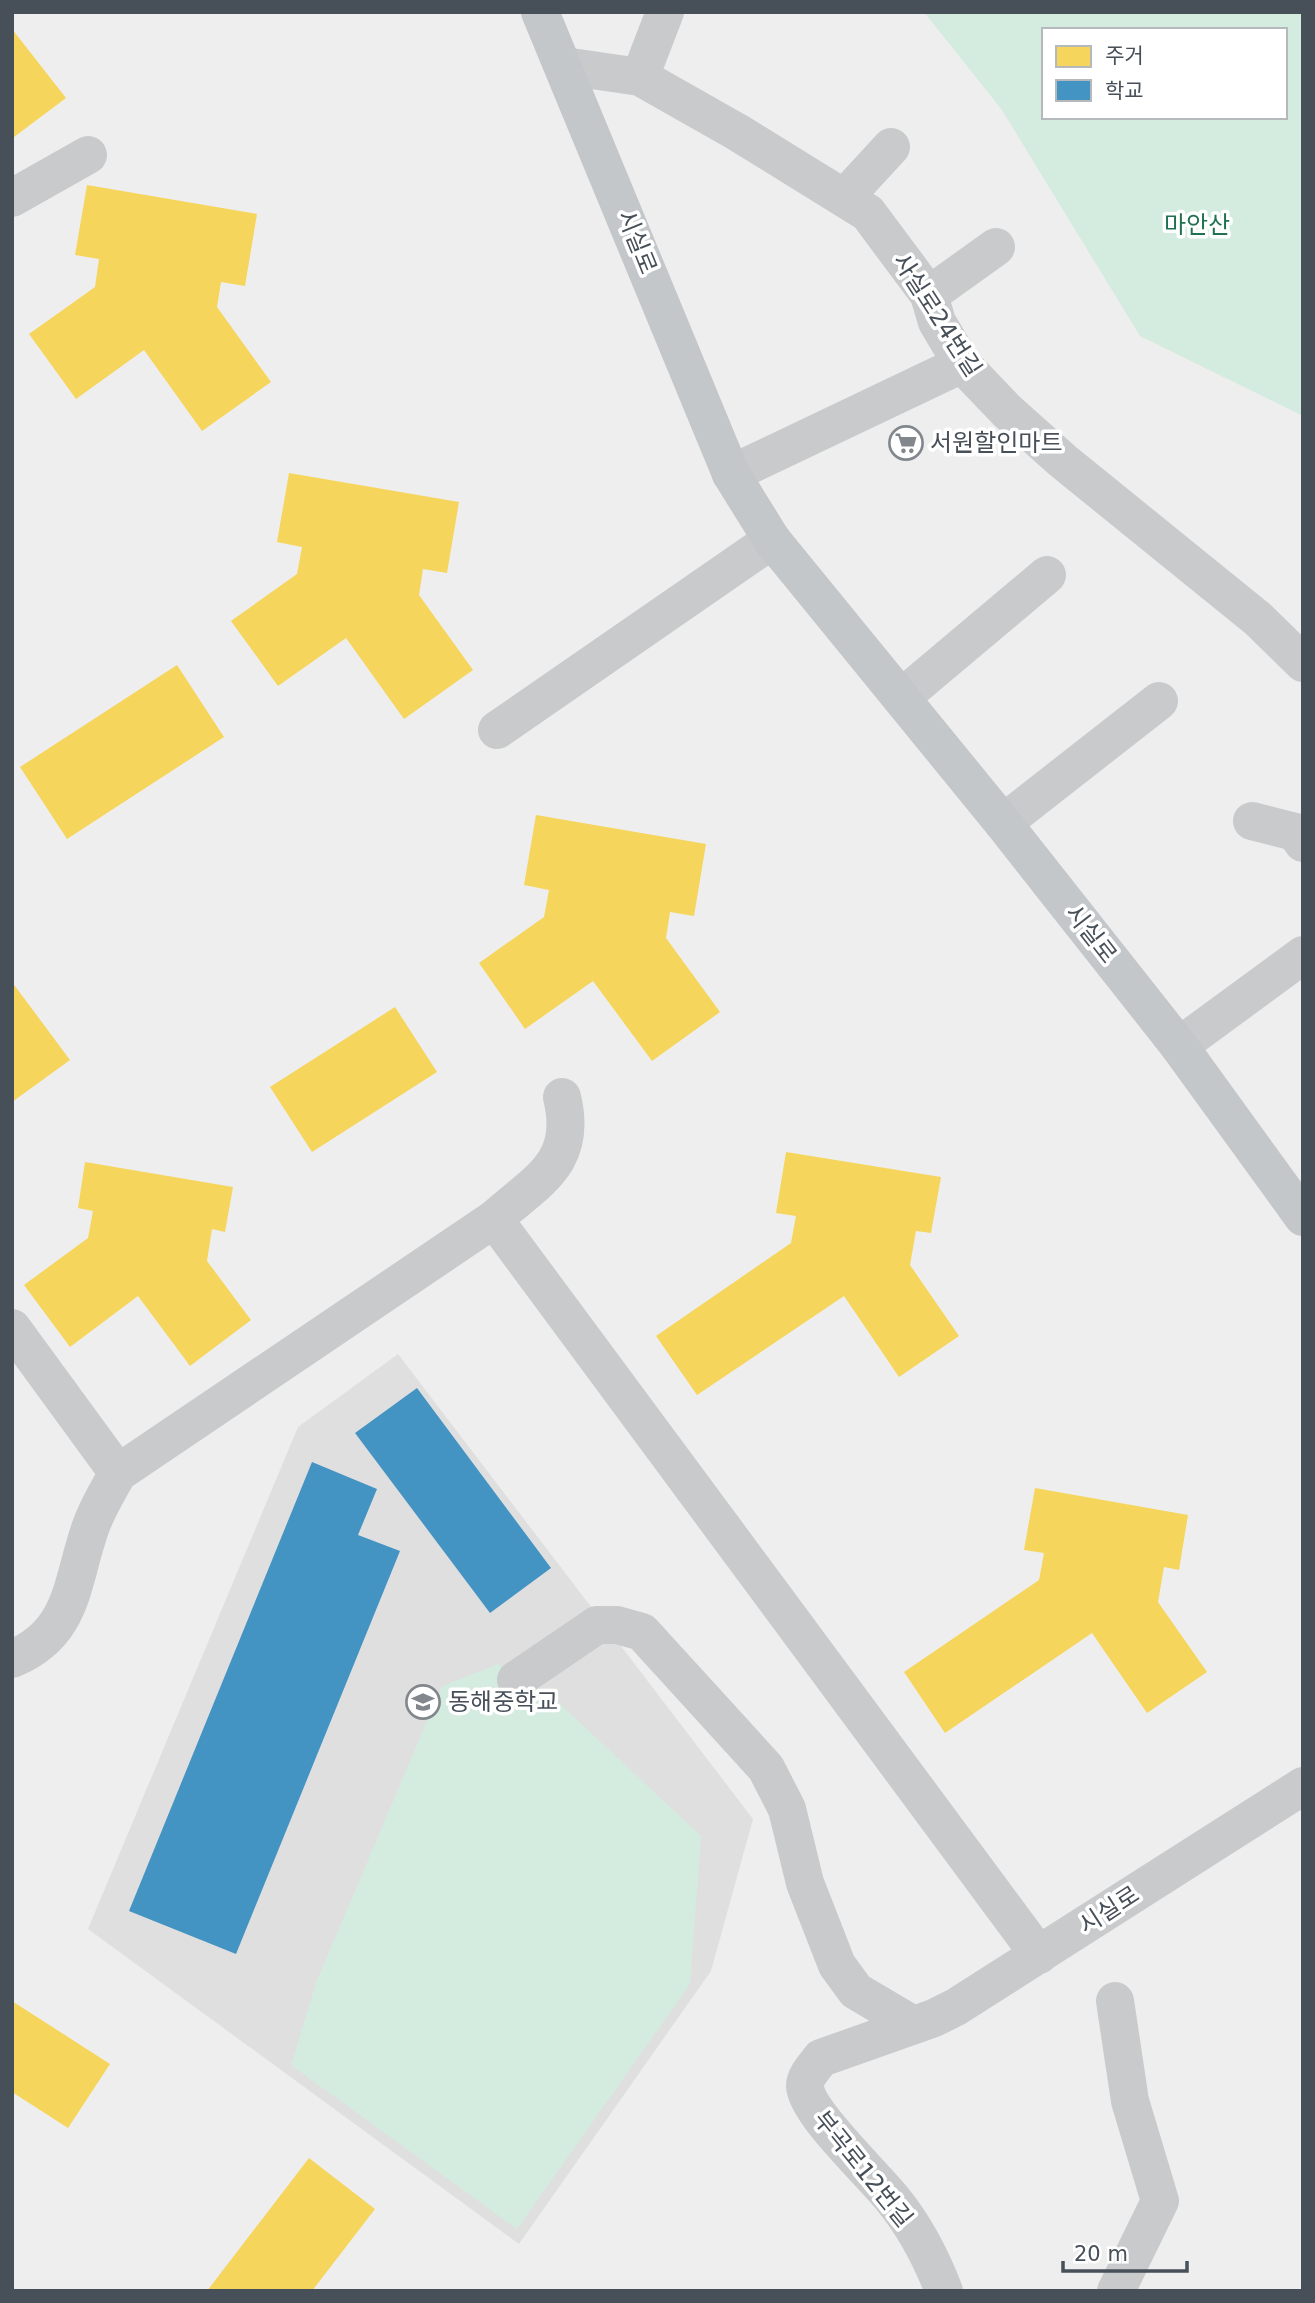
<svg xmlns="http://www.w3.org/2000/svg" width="1315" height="2303" font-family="'DejaVu Sans','Noto Sans KR',sans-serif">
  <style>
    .education { fill: #e0dfdf }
    .green { fill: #d4ebdf; fill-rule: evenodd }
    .homes { fill: #f6d55c }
    .schools { fill: #4393c3 }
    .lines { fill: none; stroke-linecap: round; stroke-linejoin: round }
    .minor { stroke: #c9cacc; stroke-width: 38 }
    .major { stroke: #c4c7ca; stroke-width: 38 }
    .labels { text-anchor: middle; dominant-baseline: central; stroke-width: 7; stroke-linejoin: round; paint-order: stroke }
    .park-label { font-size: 24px; fill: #21714f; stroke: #fff }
    .street-label { font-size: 24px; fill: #474f58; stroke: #fff }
    .poi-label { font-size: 24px; fill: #474f58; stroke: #fff; text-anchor: start }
  </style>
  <rect width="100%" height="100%" fill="#eee"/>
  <path class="education" d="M398,1354L753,1819L711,1971L519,2244L88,1929L298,1427Z"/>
  <path class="green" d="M924,12H1303V416L1140,336L1002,110ZM1044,30H1285V117H1044Z
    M498,1664L558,1702L701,1836L690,1984L517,2229L291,2065L317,1980L442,1686Z"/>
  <path class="homes" d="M12,29L66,98L14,137L12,135Z
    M87,185L257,214L245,286L221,282L217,307L271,382L202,431L144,350L76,399L29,334L95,287L99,259L75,255Z
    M289,473L459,502L447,573L423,569L419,595L473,670L404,719L346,638L278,686L231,621L297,574L302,547L277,542Z
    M177,665L224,737L67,839L20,767Z
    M536,815L706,844L694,916L670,912L666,938L720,1012L652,1061L593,981L525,1029L479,963L544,917L549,890L524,885Z
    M12,982L70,1060L12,1102Z
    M395,1007L437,1072L312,1152L270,1087Z
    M786,1152L941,1177L931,1233L916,1231L910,1265L959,1336L899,1377L844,1296L697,1395L656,1336L791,1243L796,1216L776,1213Z
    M85,1162L233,1187L225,1232L212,1229L207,1261L251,1320L190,1366L138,1296L70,1347L24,1285L88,1238L93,1211L78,1208Z
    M1035,1488L1188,1515L1179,1570L1164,1567L1158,1602L1207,1672L1147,1713L1092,1633L945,1733L904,1672L1039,1580L1044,1553L1024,1550Z
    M12,2001L110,2064L68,2128L12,2092Z
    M309,2158L375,2209L312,2291H207Z"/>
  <path class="schools" d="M417,1388L551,1568L490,1613L355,1433Z
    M312,1462L377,1489L358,1535L400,1551L236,1954L129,1911Z"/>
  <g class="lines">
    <path class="minor" d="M564,66L640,77L737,132L868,213L929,295L937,322L962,364L1007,411L1063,461L1258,619L1303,663
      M640,77L665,12
      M845,197L891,147
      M12,198L88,155
      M929,295L996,247
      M731,474L962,364
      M902,697L1047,575
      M497,730L772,540
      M1252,821L1295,832L1303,843
      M1003,823L1159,701
      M1179,1046L1303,955
      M494,1219L1039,1955
      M12,1328L118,1473L494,1219C538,1180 578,1163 562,1097
      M12,1659C75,1633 71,1581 91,1526C98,1507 108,1490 118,1473
      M516,1680L597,1625H617L642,1632L766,1768L787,1809L805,1883L837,1965L856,1991L912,2024
      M1115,2001L1130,2101L1160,2201L1116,2291
      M944,2291C932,2260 915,2227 894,2201C876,2177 806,2113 805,2086C805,2076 815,2066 821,2058L934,2018L956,2007L1303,1786"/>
    <path class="major" d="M540,12L731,474L772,540L1003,823L1179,1046L1303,1217"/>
  </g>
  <defs>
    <g id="supermarket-ring" transform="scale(1.75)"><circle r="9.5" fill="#fff" stroke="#81878c" stroke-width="1.5"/><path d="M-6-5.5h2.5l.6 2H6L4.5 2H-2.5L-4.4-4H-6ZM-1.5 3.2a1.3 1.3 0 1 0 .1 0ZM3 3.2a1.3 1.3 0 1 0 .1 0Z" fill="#81878c"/></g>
    <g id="school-ring" transform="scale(1.75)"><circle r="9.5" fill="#fff" stroke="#81878c" stroke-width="1.5"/><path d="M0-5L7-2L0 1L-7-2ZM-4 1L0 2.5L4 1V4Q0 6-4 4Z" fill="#81878c"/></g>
  </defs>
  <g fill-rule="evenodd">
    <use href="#supermarket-ring" x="906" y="443"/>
    <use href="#school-ring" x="423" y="1702"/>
  </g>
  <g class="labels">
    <g class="park-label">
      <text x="1197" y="225">마안산</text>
    </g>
    <g class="street-label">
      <text transform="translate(637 242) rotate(68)">시실로</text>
      <text transform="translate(937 315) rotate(57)">사실로24번길</text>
      <text transform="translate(1091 934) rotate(52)">시실로</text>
      <text transform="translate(1109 1910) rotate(-33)">시실로</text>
      <text transform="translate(863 2169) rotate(51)">부곡로12번길</text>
    </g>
    <g class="poi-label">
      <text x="930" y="443">서원할인마트</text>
      <text x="448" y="1702">동해중학교</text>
    </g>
  </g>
  <rect width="1315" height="2303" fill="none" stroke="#474f58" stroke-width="28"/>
  <rect x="1042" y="28" width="245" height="91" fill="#ffffff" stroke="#b5b9bc" stroke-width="2"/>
  <rect x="1056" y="46" width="35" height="21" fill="#f6d55c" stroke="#b5b9bc" stroke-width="2"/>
  <text x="1105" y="63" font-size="21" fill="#474f58">주거</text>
  <rect x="1056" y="80" width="35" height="21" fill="#4393c3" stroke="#b5b9bc" stroke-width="2"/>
  <text x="1105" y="98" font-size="21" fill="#474f58">학교</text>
  <path d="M1063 2261v10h124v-10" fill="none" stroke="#474f58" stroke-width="3.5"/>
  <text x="1074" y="2261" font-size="21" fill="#474f58" stroke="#ffffff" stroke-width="5" paint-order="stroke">20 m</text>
</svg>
